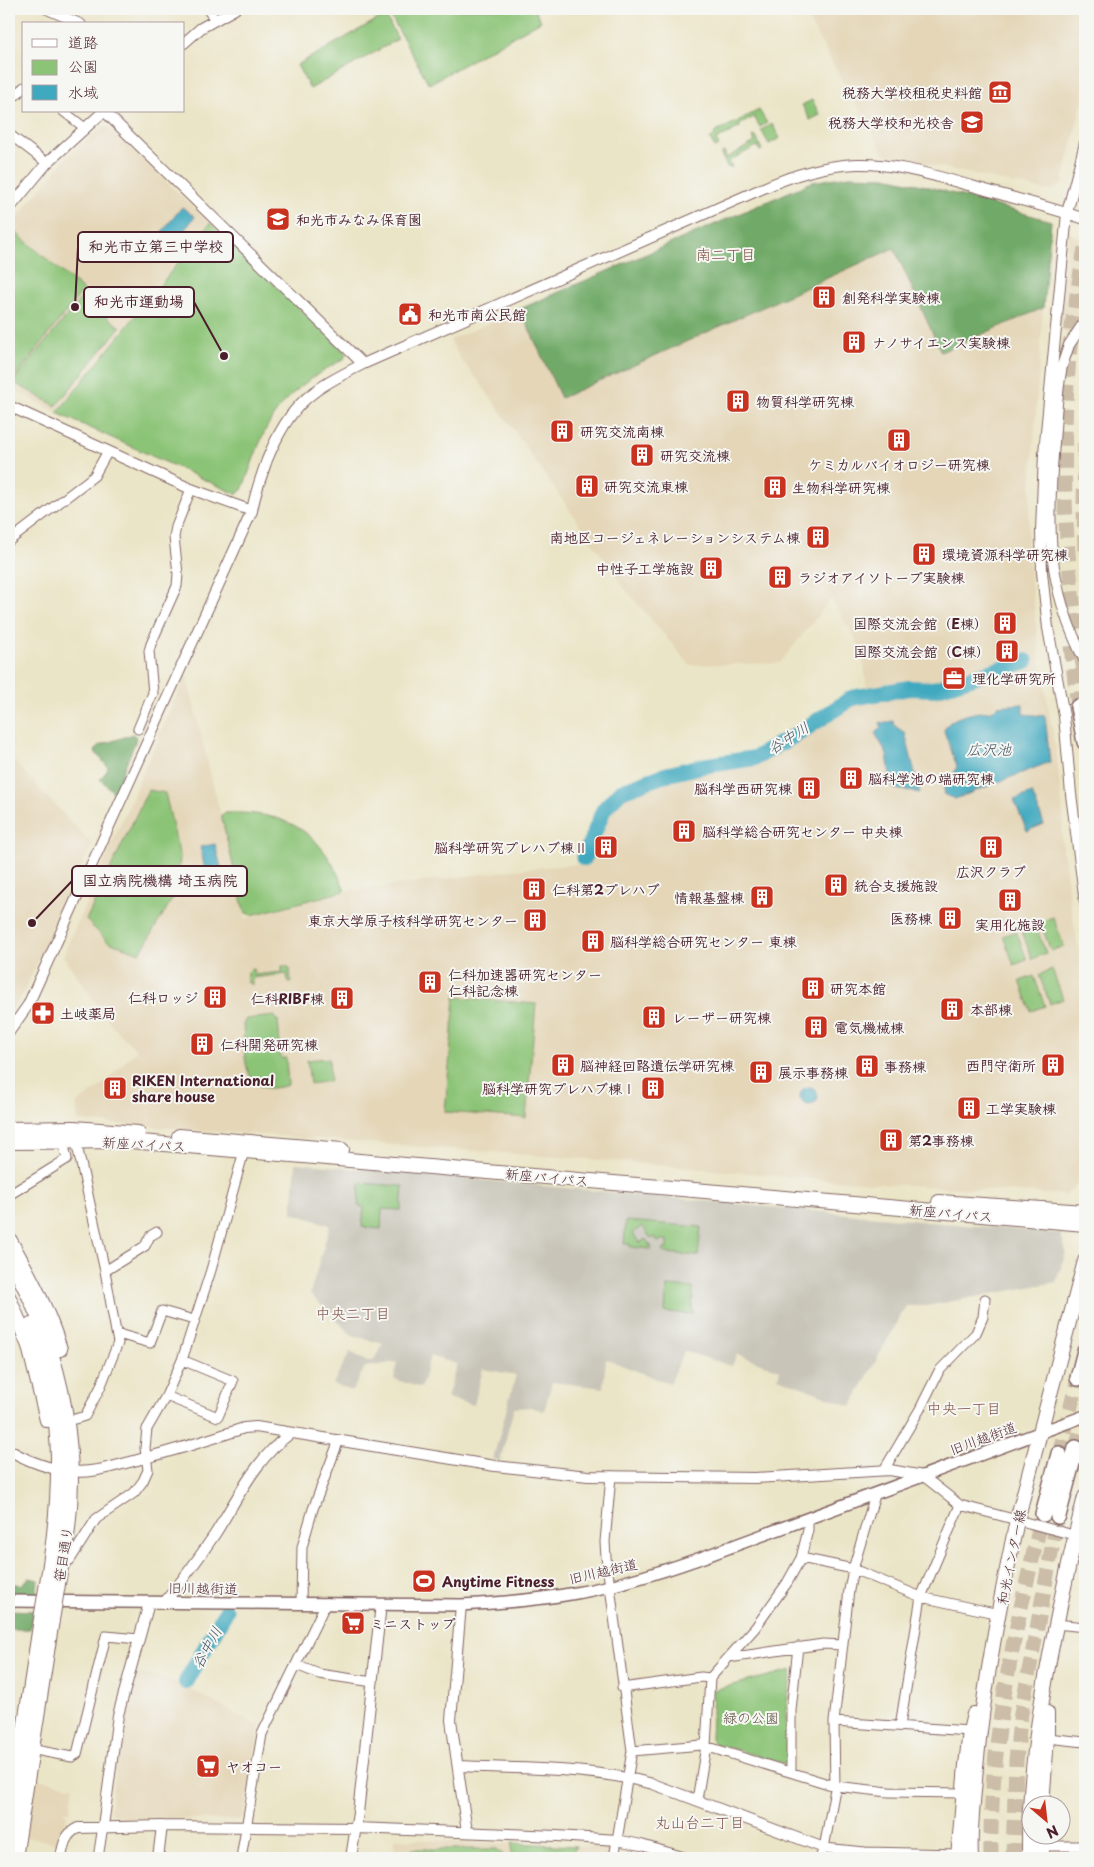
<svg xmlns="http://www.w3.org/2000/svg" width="1094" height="1867" font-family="'Playpen Sans','Klee One',sans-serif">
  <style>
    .built { fill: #e4d6b7 }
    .industrial { fill: #c8c4b8 }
    .green { fill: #8cc477; stroke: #6b7251 }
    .forest { fill: #71aa68; stroke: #5e644a }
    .water { fill: #3fa9bf; stroke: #446475 }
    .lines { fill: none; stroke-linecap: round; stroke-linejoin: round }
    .river { stroke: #3fa9bf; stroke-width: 16 }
    .motorway-tunnel { stroke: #cbbda8; stroke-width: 15; stroke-dasharray: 15 8; stroke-linecap: butt }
    .minor-casing { stroke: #826462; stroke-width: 11 }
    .tertiary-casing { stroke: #826462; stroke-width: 12 }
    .secondary-casing { stroke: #826462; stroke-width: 14 }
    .primary-casing { stroke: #826462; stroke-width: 16 }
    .trunk-casing { stroke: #826462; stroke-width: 16 }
    .motorway-casing { stroke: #826462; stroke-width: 18 }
    .minor { stroke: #fff; stroke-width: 9 }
    .tertiary { stroke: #fff; stroke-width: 10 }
    .secondary { stroke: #fff; stroke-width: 11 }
    .primary { stroke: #fff; stroke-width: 14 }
    .trunk { stroke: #fff; stroke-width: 14 }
    .motorway { stroke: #fff; stroke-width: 15 }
    .primary-bridge-casing { stroke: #826462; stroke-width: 16; stroke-linecap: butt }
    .primary-bridge { stroke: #fff; stroke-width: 14 }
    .labels { text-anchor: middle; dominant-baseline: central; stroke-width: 4; stroke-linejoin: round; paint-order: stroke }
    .poi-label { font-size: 14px; font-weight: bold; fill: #4a1f2b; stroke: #f6f6f2; text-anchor: start }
    .street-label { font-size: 14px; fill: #4a1f2b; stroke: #f6f6f2 }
    .park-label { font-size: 14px; fill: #5e5142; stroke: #f6f6f2 }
    .neighbourhood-label { font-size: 15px; fill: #835448; stroke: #f6f6f2 }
    .water-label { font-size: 15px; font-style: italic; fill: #465666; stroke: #f6f6f2 }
    .leader { fill: none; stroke: #4a1f2b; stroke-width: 2 }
    .callout-dot { fill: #4a1f2b; stroke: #f6f6f2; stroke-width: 2 }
    .callout { fill: #f6f6f2; stroke: #4a1f2b; stroke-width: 2 }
    .callout-label { font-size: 15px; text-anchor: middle; font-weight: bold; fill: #4a1f2b }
  </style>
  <rect width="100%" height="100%" fill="#f6f6f2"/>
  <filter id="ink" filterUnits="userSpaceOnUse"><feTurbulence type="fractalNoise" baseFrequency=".02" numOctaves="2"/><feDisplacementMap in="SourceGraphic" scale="10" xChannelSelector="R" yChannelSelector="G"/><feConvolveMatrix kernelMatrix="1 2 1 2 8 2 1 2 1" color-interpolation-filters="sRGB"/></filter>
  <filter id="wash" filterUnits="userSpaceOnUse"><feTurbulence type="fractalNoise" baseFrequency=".0096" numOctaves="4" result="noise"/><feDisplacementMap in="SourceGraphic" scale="20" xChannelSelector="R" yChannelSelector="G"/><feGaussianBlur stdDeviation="1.12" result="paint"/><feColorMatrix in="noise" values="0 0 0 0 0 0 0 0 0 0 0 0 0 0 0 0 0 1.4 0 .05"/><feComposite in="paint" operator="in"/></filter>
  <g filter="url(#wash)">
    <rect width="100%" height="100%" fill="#ebe5c7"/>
    <path class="built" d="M802,9H1085V91L1062,185L1048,191L884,154Z
      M101,128H109L209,222L56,412L9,387V227L65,159Z
      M849,176L886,177L926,186L1051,221L1042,323L1027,547L1040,658L1057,757L1063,817L1062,841L1070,905L1085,980V1177L1066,1195L827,1180L612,1161L78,1121L76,1104L100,1087L137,1050L114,1028L63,956L186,674L246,918L349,891L514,870L577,864L584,865L603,813L609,804L624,794L643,786L776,750L867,691L862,650L831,599L780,663L690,665L625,589L479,381L461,360L450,340L812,182Z
      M1069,233L1085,239V311L1068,334L1059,327Z
      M9,756L92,844L19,1002L9,1014Z
      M135,1673L157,1676L183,1685L260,1727L243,1818L239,1820L117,1818L110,1810L120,1734Z
      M35,1778L74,1787L70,1812L64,1811L63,1814H67L65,1826L58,1832L56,1843L25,1837Z
      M395,1839L605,1847L609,1853L608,1858H394Z"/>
    <path class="industrial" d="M296,1163L1061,1234L1066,1252L1056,1282L926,1306H906L851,1406L778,1378L780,1370L737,1354L732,1366L684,1351L670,1384L606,1359L603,1388L552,1382L544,1411L531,1407L514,1408L500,1461L493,1459L516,1375L483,1369L474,1405L447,1398L457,1364L430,1356L421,1388L394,1379L397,1362L365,1367L352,1391L333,1384L350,1352L367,1361H373L383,1344L352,1335L310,1294L330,1225L292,1213Z"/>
    <path class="green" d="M401,9H534L541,21L429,84L390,15Z
      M385,15L398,39L310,89L297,65Z
      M812,100L820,115L810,120L802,105Z
      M759,110L767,123L760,127L754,117L739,125L740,127L716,140L719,146L715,148L710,138L715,136L714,133Z
      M772,124L780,138L769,144L761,130Z
      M752,136L756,137L762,150L760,151L757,146L729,161L732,167H727L721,154L724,152L727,158L755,142Z
      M210,223L346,353L344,359C311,376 282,397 265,431C256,450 250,470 242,490L236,494L57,413Z
      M15,232L83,290L12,381L9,380V240Z
      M82,297L120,327L56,406L13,382Z
      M148,790L165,793L180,857L177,891L140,953L108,942L86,920Z
      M226,813C288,811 323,832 345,891L252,915L246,913L243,907L221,815Z
      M1053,917L1064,946L1051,951L1040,922Z
      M1035,924L1046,953L1032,959L1021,929Z
      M1016,931L1027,960L1014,965L1003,936Z
      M282,966H287L290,969L291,982H288L287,974L252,978V985L247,982L248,972L251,969H253L254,975L282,972Z
      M1052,969L1063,999L1050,1004L1039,975Z
      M1034,976L1045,1006L1031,1011L1020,981Z
      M455,997L536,1004L526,1118L445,1112Z
      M275,1016L276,1020H278L281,1058H286L288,1085C283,1087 278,1087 273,1088C240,1091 245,1045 243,1024L246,1019Z
      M329,1058L330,1081L310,1084L307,1060Z
      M360,1183L403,1186L401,1210L382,1209L381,1229L362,1227L364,1207L358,1206Z
      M626,1221L701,1227L698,1256L666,1253L663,1251L664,1249H667V1240H661L658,1242L655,1237L651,1239L642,1226L633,1233L639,1243L646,1239L650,1246L651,1245V1249L630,1247V1244H624Z
      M667,1286L693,1288L692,1314L665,1312Z
      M792,1670L786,1710L787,1762L785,1764L713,1743L711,1739L713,1690Z
      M512,1843L576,1846L570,1858H511Z
      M413,1849H497L507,1858H402Z"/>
    <path class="forest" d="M849,176L886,177L926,186L1051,221L1043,308L941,352L894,248L561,398L520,309L812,182Z
      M133,734L136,737L135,742L114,793L100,779L107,771L108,767L95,752L98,746Z
      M29,1578L38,1580L36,1597L9,1596V1583L21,1585Z
      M9,1610L33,1611L30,1629H9Z"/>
    <path class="water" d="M182,207L195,217L174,243L161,233Z
      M1023,704V714L1045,716L1050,762L955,799L945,795L943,783L951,781L957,766L944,731C947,718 968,714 980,712C984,711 987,712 992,711L997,706Z
      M892,721L894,722L895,726L905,733L920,793L894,789L891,783L887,754L875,733L881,727L880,722L885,723Z
      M1032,793L1044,824L1027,831L1014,800Z
      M215,844L223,875L207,879L200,847Z
      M800 1096a9 9 0 1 1 18 0a9 9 0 1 1-18 0Z"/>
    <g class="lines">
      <path class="river" d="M584,858L604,809L621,791L665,775L702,766L755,758L799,733L852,698L909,688L934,689L1026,661
        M186,1682L226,1611"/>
    </g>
  </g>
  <g filter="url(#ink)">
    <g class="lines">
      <path class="motorway-tunnel" d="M1085,248C1079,284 1072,320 1069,357C1060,463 1064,571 1085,675
        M1085,443L1084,507L1085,551
        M1071,646L1078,707
        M1076,1448L1085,1415
        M1059,1454L1078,1378
        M991,1858C989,1741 1015,1628 1043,1514
        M1013,1858L1016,1761L1020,1719L1058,1516"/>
      <g class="minor-casing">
        <path id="minor" d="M46,9L81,24
          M207,9L215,19
          M9,93L16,95L24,87
          M63,111L85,128
          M9,134L47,163
          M9,541L94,476L108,451
          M138,729L153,693L149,651L151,644L177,586L178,574L174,537L176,527L191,489
          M9,1195L67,1159L63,1141
          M105,1271L145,1246L150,1236L157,1232
          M118,1334L150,1343L162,1311L194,1320
          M166,1396L218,1417L233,1381L182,1360
          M75,1419L85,1416L100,1388L118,1343L105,1271L76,1141
          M884,1470L920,1409L939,1371L976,1333L983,1317L985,1299
          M611,1476L605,1542L606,1557L632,1751L614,1858
          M923,1476L960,1505L1085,1538
          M801,1558L853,1569L921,1597L999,1614
          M62,1565L70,1560L96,1519L134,1493L143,1481L148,1470L145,1448L147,1429L166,1396L182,1360L211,1270L244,1151
          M301,1604L302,1547L313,1509L339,1440
          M1056,1624L1085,1627
          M731,1656L735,1657L823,1644L843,1645
          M296,1665L319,1674L373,1682
          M622,1688L701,1677L710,1678
          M834,1722L970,1731
          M900,1726L921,1597L960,1505
          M1047,1738L1085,1742
          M9,1745L72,1757L77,1754L106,1636L139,1639
          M632,1751L702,1745L835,1786L889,1792L963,1793
          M791,1772V1710L798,1647
          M697,1800L706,1746L710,1678L755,1628L787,1583L801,1558L808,1530V1519
          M1043,1846H1085
          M824,1848L865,1852L958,1854
          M98,1858L103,1826
          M241,1858L262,1734L326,1603
          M820,1858L824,1848L835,1789L834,1722L849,1590L853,1569L875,1495"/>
      </g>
      <g class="tertiary-casing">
        <path id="tertiary" d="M184,43L201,28L235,9
          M1085,143L1067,213L1044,453L1041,532L1042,572L1048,628L1064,716L1071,794L1085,902
          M9,209L47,163L104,111L363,364
          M1085,321L1069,345L1062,366C1057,391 1056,416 1054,442C1047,524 1046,586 1085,661
          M9,406L191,489L252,511
          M9,1032L28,1005L252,511C255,493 261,477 267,460C290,403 310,391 363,364L759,190C790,176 823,165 857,164C896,163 935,176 972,186C1010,197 1048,207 1085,219
          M9,1450C28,1461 48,1469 70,1471C90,1474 111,1467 130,1462C169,1452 206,1441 244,1428L256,1427L495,1466L588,1476L755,1478L890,1470L923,1476
          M164,1603C182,1581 199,1558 215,1534C238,1498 255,1459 291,1433
          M461,1605L451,1720L467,1832
          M458,1766C522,1769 590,1767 653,1784L824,1848
          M103,1826L118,1715L149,1603
          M61,1858C63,1845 65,1834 78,1828L162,1826L356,1828L557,1836L617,1840L641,1845L686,1858
          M158,1858L162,1826
          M351,1858L358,1813L381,1604"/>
      </g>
      <g class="secondary-casing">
        <path id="secondary" d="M9,1601L461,1605C500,1603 538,1600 576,1593C618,1586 658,1573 698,1559L1085,1416"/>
      </g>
      <g class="primary-casing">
        <path id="primary" d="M9,1239C30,1276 47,1308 60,1349
          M9,1258C64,1352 86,1465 60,1572
          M9,1298L29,1346L47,1420
          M31,1325C65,1403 62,1489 49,1571
          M1042,1804L1047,1738V1713
          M9,1828L41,1619
          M1042,1834V1858
          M15,1858L52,1620
          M958,1858L966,1765L970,1731L974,1714
          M971,1858C969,1829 974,1797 976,1767C984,1684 1000,1602 1017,1520L1085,1261
          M1029,1858C1028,1776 1041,1696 1058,1616C1066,1576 1075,1536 1085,1497"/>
      </g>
      <g class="trunk-casing">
        <path id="trunk" d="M9,1129L74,1128L138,1133
          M179,1136L342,1150
          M9,1142L130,1141L1085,1224
          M939,1202L1085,1212"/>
      </g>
      <g class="motorway-casing">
        <path id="motorway" d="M1078,707L1085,742
          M1078,1378L1085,1351
          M1043,1514L1059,1454
          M1058,1516L1076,1448"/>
      </g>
      <use href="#minor" class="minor"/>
      <use href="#tertiary" class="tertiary"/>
      <use href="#secondary" class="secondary"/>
      <use href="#primary" class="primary"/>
      <use href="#trunk" class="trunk"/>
      <use href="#motorway" class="motorway"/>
      <g class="primary-bridge-casing">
        <path id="primary-bridge" d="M41,1619L49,1571
          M52,1620L60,1572"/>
      </g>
      <use href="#primary-bridge" class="primary-bridge"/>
    </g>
  </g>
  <defs>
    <g id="museum-square" transform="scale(1.25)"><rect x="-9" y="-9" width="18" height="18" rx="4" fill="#c8321e" stroke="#f6f6f2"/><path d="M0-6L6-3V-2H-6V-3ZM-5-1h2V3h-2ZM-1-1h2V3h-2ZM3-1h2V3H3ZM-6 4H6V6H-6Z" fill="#fff"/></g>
    <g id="university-square" transform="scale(1.25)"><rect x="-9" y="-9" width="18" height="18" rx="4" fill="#c8321e" stroke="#f6f6f2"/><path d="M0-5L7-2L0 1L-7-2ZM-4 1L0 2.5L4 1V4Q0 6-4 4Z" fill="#fff"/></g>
    <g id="school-square" transform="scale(1.25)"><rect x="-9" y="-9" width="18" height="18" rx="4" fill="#c8321e" stroke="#f6f6f2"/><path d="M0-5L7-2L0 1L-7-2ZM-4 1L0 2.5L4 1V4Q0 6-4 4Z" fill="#fff"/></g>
    <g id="building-square" transform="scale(1.25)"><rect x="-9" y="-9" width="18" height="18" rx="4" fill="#c8321e" stroke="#f6f6f2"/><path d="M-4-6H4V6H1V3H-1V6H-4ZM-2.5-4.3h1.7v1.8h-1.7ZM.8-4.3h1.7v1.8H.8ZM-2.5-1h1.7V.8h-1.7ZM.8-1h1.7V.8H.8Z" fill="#fff"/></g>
    <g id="civic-square" transform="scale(1.25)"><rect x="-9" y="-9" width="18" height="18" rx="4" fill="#c8321e" stroke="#f6f6f2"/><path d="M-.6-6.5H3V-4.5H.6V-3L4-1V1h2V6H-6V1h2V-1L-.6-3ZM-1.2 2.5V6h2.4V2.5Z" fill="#fff"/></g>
    <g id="office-square" transform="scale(1.25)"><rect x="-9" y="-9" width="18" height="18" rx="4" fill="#c8321e" stroke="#f6f6f2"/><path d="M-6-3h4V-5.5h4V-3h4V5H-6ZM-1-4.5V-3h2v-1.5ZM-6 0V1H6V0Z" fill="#fff"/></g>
    <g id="pharmacy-square" transform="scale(1.25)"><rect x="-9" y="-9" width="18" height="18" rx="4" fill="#c8321e" stroke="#f6f6f2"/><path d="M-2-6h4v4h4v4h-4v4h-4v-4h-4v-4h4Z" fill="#fff"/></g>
    <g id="stadium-square" transform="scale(1.25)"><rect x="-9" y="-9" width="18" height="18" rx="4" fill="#c8321e" stroke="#f6f6f2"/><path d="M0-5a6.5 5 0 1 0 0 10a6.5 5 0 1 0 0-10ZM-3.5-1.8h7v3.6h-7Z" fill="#fff"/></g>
    <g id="supermarket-square" transform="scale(1.25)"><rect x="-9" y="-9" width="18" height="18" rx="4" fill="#c8321e" stroke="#f6f6f2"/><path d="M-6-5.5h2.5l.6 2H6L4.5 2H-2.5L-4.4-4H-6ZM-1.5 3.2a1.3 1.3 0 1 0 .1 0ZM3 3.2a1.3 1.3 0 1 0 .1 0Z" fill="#fff"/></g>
  </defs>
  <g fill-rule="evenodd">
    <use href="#museum-square" x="1000" y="92"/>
    <use href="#university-square" x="972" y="122"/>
    <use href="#school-square" x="278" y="219"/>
    <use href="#building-square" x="824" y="297"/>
    <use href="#civic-square" x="410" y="314"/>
    <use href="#building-square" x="854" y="342"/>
    <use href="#building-square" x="738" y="401"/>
    <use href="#building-square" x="562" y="431"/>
    <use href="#building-square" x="899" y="440"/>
    <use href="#building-square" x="642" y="455"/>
    <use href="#building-square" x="587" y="486"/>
    <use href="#building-square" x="775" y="487"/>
    <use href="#building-square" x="818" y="537"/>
    <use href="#building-square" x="924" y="554"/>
    <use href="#building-square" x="711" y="568"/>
    <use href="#building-square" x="780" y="577"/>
    <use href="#building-square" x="1005" y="623"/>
    <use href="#building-square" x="1007" y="651"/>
    <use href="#office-square" x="954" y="678"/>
    <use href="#building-square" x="851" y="778"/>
    <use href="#building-square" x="809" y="788"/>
    <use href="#building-square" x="684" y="831"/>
    <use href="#building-square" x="606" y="847"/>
    <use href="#building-square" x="991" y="847"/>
    <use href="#building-square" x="836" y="885"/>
    <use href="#building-square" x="534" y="889"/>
    <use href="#building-square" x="762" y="897"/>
    <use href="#building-square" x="1010" y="900"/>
    <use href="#building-square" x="950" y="918"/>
    <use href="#building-square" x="535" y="920"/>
    <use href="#building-square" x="593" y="941"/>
    <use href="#building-square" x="430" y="982"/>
    <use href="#building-square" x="813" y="988"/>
    <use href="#building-square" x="215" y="997"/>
    <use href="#building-square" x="342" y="998"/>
    <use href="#building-square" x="952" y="1009"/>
    <use href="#pharmacy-square" x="43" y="1013"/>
    <use href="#building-square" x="654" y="1017"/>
    <use href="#building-square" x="816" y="1027"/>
    <use href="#building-square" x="202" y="1044"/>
    <use href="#building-square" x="563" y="1065"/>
    <use href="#building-square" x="1053" y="1065"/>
    <use href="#building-square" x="867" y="1066"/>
    <use href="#building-square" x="761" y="1072"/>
    <use href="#building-square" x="115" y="1088"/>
    <use href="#building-square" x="653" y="1088"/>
    <use href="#building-square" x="969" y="1108"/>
    <use href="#building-square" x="891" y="1140"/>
    <use href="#stadium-square" x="424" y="1581"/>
    <use href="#supermarket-square" x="353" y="1623"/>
    <use href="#supermarket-square" x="208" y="1766"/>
  </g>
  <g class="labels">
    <g class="poi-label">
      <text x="982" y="92" text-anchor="end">税務大学校租税史料館</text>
      <text x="954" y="122" text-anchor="end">税務大学校和光校舎</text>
      <text x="296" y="219">和光市みなみ保育園</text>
      <text x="842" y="297">創発科学実験棟</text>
      <text x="428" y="314">和光市南公民館</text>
      <text x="872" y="342">ナノサイエンス実験棟</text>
      <text x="756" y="401">物質科学研究棟</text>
      <text x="580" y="431">研究交流南棟</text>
      <text x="660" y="455">研究交流棟</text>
      <text x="899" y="464" text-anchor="middle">ケミカルバイオロジー研究棟</text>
      <text x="604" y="486">研究交流東棟</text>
      <text x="792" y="487">生物科学研究棟</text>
      <text x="800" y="537" text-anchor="end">南地区コージェネレーションシステム棟</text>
      <text x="942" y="554">環境資源科学研究棟</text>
      <text x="694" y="568" text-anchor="end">中性子工学施設</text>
      <text x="798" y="577">ラジオアイソトープ実験棟</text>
      <text x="988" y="623" text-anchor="end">国際交流会館（E棟）</text>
      <text x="990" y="651" text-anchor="end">国際交流会館（C棟）</text>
      <text x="972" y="678">理化学研究所</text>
      <text x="868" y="778">脳科学池の端研究棟</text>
      <text x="792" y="788" text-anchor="end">脳科学西研究棟</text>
      <text x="702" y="831">脳科学総合研究センター 中央棟</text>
      <text x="588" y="847" text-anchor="end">脳科学研究プレハブ棟Ⅱ</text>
      <text x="991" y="871" text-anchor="middle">広沢クラブ</text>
      <text x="854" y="885">統合支援施設</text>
      <text x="552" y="889">仁科第2プレハブ</text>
      <text x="744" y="897" text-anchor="end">情報基盤棟</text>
      <text x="932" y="918" text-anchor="end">医務棟</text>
      <text x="518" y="920" text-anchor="end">東京大学原子核科学研究センター</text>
      <text x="1010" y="924" text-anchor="middle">実用化施設</text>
      <text x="610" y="941">脳科学総合研究センター 東棟</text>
      <text x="448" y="974">仁科加速器研究センター<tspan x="448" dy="16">仁科記念棟</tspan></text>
      <text x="830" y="988">研究本館</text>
      <text x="198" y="997" text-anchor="end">仁科ロッジ</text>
      <text x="324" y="998" text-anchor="end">仁科RIBF棟</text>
      <text x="970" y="1009">本部棟</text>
      <text x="60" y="1013">土岐薬局</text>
      <text x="672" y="1017">レーザー研究棟</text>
      <text x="834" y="1027">電気機械棟</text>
      <text x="220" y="1044">仁科開発研究棟</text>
      <text x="580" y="1065">脳神経回路遺伝学研究棟</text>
      <text x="1036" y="1065" text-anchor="end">西門守衛所</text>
      <text x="884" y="1066">事務棟</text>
      <text x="778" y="1072">展示事務棟</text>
      <text x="132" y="1080">RIKEN International<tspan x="132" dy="16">share house</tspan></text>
      <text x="636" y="1088" text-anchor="end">脳科学研究プレハブ棟Ⅰ</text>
      <text x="986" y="1108">工学実験棟</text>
      <text x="908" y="1140">第2事務棟</text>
      <text x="442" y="1581">Anytime Fitness</text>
      <text x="370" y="1623">ミニストップ</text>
      <text x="226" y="1766">ヤオコー</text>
    </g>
    <g class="street-label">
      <text transform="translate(144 1144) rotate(3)">新座バイパス</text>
      <text transform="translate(547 1177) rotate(5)">新座バイパス</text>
      <text transform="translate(951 1213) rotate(5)">新座バイパス</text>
      <text transform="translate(983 1438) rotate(-20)">旧川越街道</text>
      <text transform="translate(63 1554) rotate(-81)">笹目通り</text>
      <text transform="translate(1011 1557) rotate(-79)">和光インター線</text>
      <text transform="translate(603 1571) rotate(-13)">旧川越街道</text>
      <text transform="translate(203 1588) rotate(1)">旧川越街道</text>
    </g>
    <g class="park-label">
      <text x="751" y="1717">緑の公園</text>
    </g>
    <g class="neighbourhood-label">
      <text x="726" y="253">南二丁目</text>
      <text x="353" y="1312">中央二丁目</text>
      <text x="964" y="1407">中央一丁目</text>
      <text x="700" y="1821">丸山台二丁目</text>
    </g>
    <g class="water-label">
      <text transform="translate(788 737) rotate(-32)">谷中川</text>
      <text x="989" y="748">広沢池</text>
      <text transform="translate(206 1647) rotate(-61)">谷中川</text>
    </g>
  </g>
  <path class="leader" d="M75 307L78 247M224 356L194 302M32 923L72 881"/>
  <g class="callout-dot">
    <circle cx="75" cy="307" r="5"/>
    <circle cx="224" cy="356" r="5"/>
    <circle cx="32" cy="923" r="5"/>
  </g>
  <g class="callout">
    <rect x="78" y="232" width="155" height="30" rx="5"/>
    <rect x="84" y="287" width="110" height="30" rx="5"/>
    <rect x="72" y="866" width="175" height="30" rx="5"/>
  </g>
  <g class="callout-label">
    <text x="156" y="252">和光市立第三中学校</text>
    <text x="139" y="307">和光市運動場</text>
    <text x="160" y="886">国立病院機構 埼玉病院</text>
  </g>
  <rect width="1094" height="1867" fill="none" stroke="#f6f6f2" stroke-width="30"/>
  <rect x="22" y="22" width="162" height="90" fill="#f6f6f2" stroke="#b1a0a2"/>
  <rect x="32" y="39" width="25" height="8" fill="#ffffff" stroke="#b1a0a2"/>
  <text x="68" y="48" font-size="15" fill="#4a1f2b">道路</text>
  <rect x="32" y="60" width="25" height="15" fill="#8cc477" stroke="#b1a0a2"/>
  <text x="68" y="72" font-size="15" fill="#4a1f2b">公園</text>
  <rect x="32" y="85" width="25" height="15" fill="#3fa9bf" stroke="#b1a0a2"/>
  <text x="68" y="98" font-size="15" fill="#4a1f2b">水域</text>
  <g transform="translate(1046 1820) rotate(152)"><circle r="24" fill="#f6f6f2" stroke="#b1a0a2"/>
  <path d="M0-4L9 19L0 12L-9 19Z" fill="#c8321e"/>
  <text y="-8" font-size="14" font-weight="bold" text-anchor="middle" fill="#4a1f2b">N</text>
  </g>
</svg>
